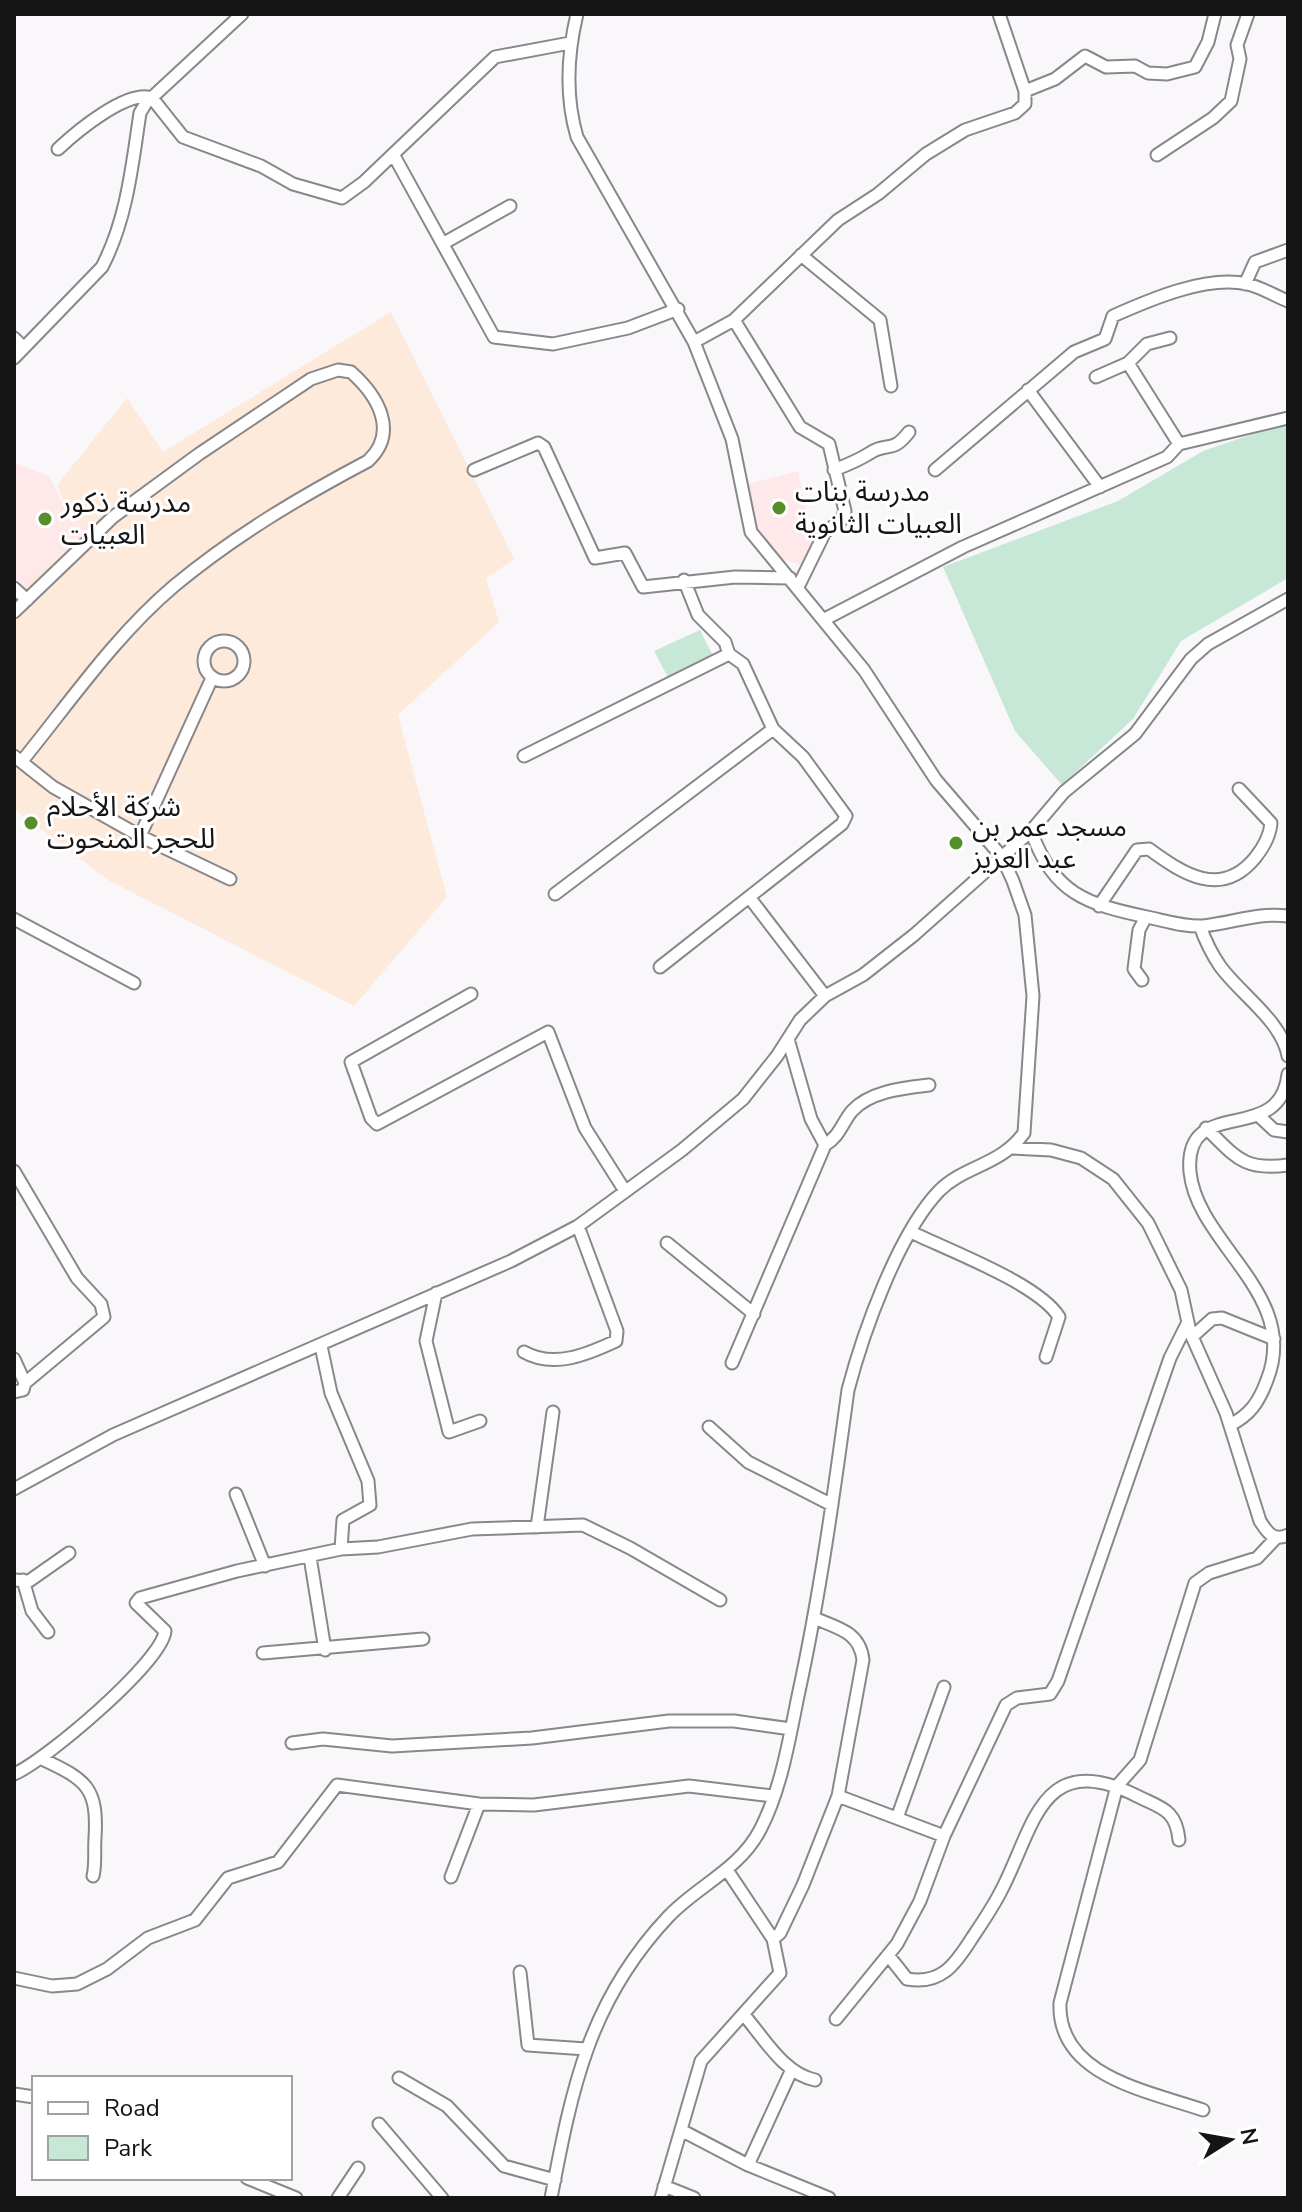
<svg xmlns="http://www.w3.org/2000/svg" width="1302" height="2212" font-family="'Nunito Sans','Noto Sans Arabic',sans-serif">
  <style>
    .industrial { fill: #feeadb }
    .education { fill: #fee8ea }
    .green { fill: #c7e7d7 }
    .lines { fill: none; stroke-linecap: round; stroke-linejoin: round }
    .minor-casing { stroke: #88878a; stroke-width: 15 }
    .minor { stroke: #fff; stroke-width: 11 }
    .poi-dot { fill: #558e2a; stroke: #fff; stroke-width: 3 }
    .labels { text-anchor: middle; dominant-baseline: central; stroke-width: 6; stroke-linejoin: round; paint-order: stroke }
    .poi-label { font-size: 28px; fill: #151516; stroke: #fff; text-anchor: start }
  </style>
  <rect width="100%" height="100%" fill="#f9f7fa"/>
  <path class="industrial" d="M391,312L514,559L486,579L499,622L398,715L447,897L354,1006L110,881L14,809V579L24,583L76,533L57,485L127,398L163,452Z"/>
  <path class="education" d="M14,463L49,476L65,507L86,532L23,588L14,576Z
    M798,471L814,550L805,566L781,559L756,532L748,484Z"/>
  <path class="green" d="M1288,422V578L1181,641L1133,719L1062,785L1015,731L943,567L1118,501L1203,451Z
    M700,630L714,658L670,681L654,651Z"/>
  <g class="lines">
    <g class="minor-casing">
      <path id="minor" d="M1025,91L1055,79L1085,56L1106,67L1135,66L1148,73L1167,74L1195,67L1208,42L1215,14
        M58,149C75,133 127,89 152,98L183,137L261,166L293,184L342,198L364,182L495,57L570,43
        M393,154L494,337L553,344L628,328L678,309
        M1157,155L1213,118L1231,101L1240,59L1237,45L1248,14
        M444,243L510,206
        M801,255L880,320L891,386
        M1245,284L1255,262L1288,250
        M734,320L800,427L829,444L845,511L840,522L825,532L798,587
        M14,338L23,347
        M694,342L734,320L838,220L878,194L926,154L965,130L1015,113L1025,104V91L999,14
        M14,358L102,267C127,219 132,166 140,113L146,103L242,14
        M1128,363L1179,444
        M1096,377L1128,363L1147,344L1170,338
        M1028,390L1100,487
        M474,470L538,443L544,447L595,558L625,553L643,587L735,577L790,578
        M834,470C847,465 859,460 870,453C888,441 891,455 909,432
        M935,470L1074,352L1105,339L1113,316C1149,300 1206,275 1247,284C1261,287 1275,296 1288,301
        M14,588L27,600
        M14,612L113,517L199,454L311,379L338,370L351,372C378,396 399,432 368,461C300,497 234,536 174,586C115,636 70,702 22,761
        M825,619L963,547L1167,457L1179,444L1288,418
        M204 661a20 20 0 1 1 40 0a20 20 0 1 1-40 0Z
        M14,756L53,787L140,836L230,879
        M524,756L729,654
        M1031,831C1054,894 1086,904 1147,917C1166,921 1184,927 1203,926C1233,923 1258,912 1288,916
        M140,836L212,678
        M555,894L773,729
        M749,897L825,996
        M1099,906L1137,850L1149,849C1183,874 1221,899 1255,858C1263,848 1270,836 1271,823L1239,789
        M14,919L134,983
        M1200,926C1205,940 1211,953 1220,966C1240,994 1282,1021 1288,1056
        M660,967L842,824L846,816L803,757L773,729L743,664L729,654L725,642L698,615L684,580
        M1142,980L1134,969L1139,930L1146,917
        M471,994L351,1062L371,1118L377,1124L548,1032L585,1128L625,1191
        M788,1039L811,1119L825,1145
        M1259,1116L1274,1130L1288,1132
        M1206,1128C1236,1157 1243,1171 1288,1165
        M1013,1148L1051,1150L1081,1158L1113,1179L1148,1223L1181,1290L1190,1332L1226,1413L1260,1521C1267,1532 1273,1542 1288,1535
        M14,1171L77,1278L101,1304L104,1317L25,1383L23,1390L14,1392
        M911,1232C948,1250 1039,1284 1059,1317L1046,1357
        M667,1243L754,1314
        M436,1293L426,1341L449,1432L480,1421
        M1192,1337L1212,1319L1222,1318L1274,1339
        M321,1346L331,1393L368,1481L370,1505L343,1520L341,1549
        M524,1352C554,1369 588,1354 616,1341L617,1331L578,1226
        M14,1359L25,1383
        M732,1363L825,1145C840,1136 842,1123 852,1111C870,1091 904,1088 929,1085
        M1230,1425C1250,1415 1259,1402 1267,1380C1301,1295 1197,1244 1190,1172C1183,1093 1280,1148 1288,1074
        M709,1427L748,1462L832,1505
        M14,1489L113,1435L511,1261L578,1226L682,1150L743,1099L777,1056L800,1020L825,996L863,975L914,935L1031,831L1064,792L1135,734L1191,659L1208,644L1288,599
        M236,1494L265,1566
        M537,1527L553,1412
        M310,1557L325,1650
        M14,1580L29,1581L69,1553
        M23,1580L32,1611L48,1632
        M263,1653L423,1639
        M292,1743L323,1739L392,1746L532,1738L669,1721H734L791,1729
        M42,1759C87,1780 98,1788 95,1838C94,1851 96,1864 93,1876
        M14,1774C45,1761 162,1662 165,1631L136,1603L140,1598L237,1571L341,1549L378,1547L472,1529L583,1525L630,1548L720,1600
        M838,1796L944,1836
        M897,1818L944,1687
        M451,1877L479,1804
        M773,1939L780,1933L803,1885L838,1796L863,1660C860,1632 838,1628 814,1618
        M888,1955L907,1979C941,1985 955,1965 972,1938C982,1923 993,1907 1001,1891C1034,1829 1040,1747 1137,1796C1161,1808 1176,1809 1179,1840
        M520,1972L528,2045L586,2049
        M14,1978L52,1986L77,1984L107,1969L148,1938L195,1920L228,1878L278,1862L337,1785L479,1804L534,1805L689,1786L773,1796
        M744,2015C764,2038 784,2074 815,2080
        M836,2019L897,1944L920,1901L944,1836L1006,1705L1017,1698L1050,1694L1058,1681L1170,1358L1188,1322
        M399,2078L447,2106L504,2166L555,2180
        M14,2094L34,2097
        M1203,2110C1148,2091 1057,2076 1060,2003L1117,1786L1140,1760L1195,1583L1209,1573L1257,1558L1276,1538
        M379,2124L442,2198
        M681,2130L748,2165L829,2198
        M748,2165L792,2069
        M247,2178L296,2198
        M664,2186L694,2198
        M338,2198L358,2168
        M551,2198C572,2088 589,2001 668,1917C697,1886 739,1870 760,1830C781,1790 789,1740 798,1696C820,1595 834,1493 848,1390C863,1333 898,1234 939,1191C965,1165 1000,1166 1024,1133L1033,996L1025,915L1013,881L1002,857L936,780L864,670L751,532L732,439L694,342L577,137C565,96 567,56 577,14
        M661,2198L701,2061L780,1973L773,1939L727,1870"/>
    </g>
    <use href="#minor" class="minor"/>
  </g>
  <g class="poi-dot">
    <circle cx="779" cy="508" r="8"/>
    <circle cx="45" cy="519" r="8"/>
    <circle cx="31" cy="823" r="8"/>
    <circle cx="956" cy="843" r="8"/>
  </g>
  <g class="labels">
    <g class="poi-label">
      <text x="795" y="492">مدرسة بنات<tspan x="795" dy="32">العبيات الثانوية</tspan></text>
      <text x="61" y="503">مدرسة ذكور<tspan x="61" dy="32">العبيات</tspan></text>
      <text x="47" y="807">شركة الأحلام<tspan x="47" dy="32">للحجر المنحوت</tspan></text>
      <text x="972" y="827">مسجد عمر بن<tspan x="972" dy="32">عبد العزيز</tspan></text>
    </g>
  </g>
  <rect width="1302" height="2212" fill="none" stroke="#151516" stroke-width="32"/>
  <rect x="32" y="2076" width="260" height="104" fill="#ffffff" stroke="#a1a1a2" stroke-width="2"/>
  <rect x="48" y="2102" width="40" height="12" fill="#ffffff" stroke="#a1a1a2" stroke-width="2"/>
  <text x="104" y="2116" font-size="24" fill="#151516">Road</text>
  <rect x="48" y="2136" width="40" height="24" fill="#c7e7d7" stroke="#a1a1a2" stroke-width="2"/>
  <text x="104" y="2156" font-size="24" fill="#151516">Park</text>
  <g transform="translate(1230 2140) rotate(79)" stroke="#ffffff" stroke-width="6" paint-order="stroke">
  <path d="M0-6L14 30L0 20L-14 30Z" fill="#151516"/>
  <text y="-12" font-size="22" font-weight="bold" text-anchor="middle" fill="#151516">N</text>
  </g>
</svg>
